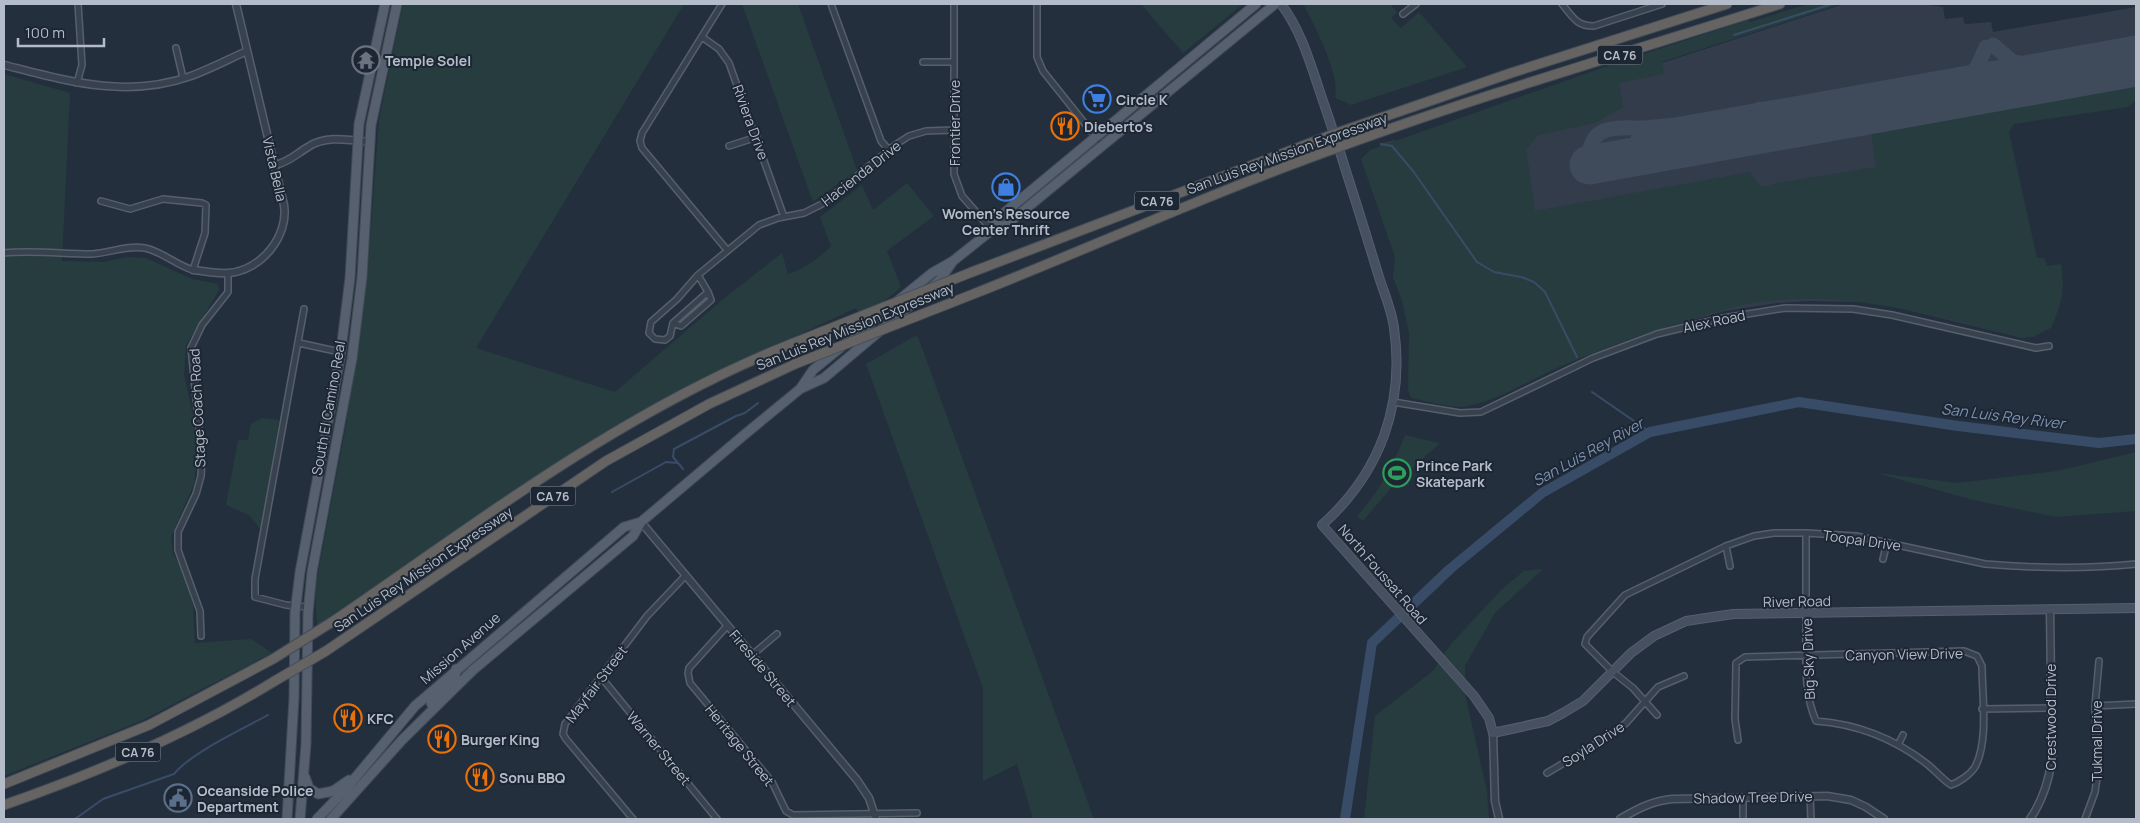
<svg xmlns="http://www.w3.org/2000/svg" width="2140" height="823" font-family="Manrope,sans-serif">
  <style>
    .airport { fill: #323c4b }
    .green { fill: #263c3f }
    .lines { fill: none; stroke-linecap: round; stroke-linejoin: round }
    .stream { stroke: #394c67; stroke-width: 2 }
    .river { stroke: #394c67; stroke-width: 10 }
    .taxiway { stroke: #3f4a5a; stroke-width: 15 }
    .runway { stroke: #3f4a5a; stroke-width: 39 }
    .minor-casing { stroke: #565f6c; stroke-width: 8 }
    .tertiary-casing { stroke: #565f6c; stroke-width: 9 }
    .secondary-casing { stroke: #565f6c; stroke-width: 10 }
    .primary-casing { stroke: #414a57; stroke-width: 11 }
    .trunk-casing { stroke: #434c59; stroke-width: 11 }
    .minor { stroke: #38414e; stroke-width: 5 }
    .tertiary { stroke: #38414e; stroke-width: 6 }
    .secondary { stroke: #465061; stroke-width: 8 }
    .primary { stroke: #56606e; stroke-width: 9 }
    .trunk { stroke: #656462; stroke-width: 9 }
    .trunk-bridge-casing { stroke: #434c59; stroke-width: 11; stroke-linecap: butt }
    .trunk-bridge { stroke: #656462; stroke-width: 9 }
    .labels { text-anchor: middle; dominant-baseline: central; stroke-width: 4; stroke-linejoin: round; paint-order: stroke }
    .shield { fill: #1d2633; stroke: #878f9c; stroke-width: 1 }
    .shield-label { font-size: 12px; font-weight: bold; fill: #b4bcc9 }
    .poi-label { font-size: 14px; font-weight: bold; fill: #b4bcc9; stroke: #1d2633; text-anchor: start }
    .street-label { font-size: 14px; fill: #b4bcc9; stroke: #1d2633 }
    .water-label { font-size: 15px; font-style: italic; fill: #7c92b1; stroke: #1d2633 }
  </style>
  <rect width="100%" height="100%" fill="#242f3e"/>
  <path class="airport" d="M1844,4H1923L1943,7L1945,19L1963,17L1964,23L1966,24L1991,22L1993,32L2136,7V87L2026,106L2002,120L2018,241L2035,336L2022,338L1895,307L1861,302L1808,301L1777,303L1725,311L1638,335L1573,361L1382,153L1380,144L1394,140L1403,147Z"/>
  <path class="green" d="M403,4H684L476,348L615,392L722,300L782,253L788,274C804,269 820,258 831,246L820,217L862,185L873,210L907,183L934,216L887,251L901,287L861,321L856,308L670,395L586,443L317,627L315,589L346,425L368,267L379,119Z
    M742,4H798L857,170L813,202Z
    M1141,4H1243L1183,53Z
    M1303,4H1390L1397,12L1391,18L1401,28L1419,12L1467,67L1351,105L1336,98C1335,92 1336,87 1335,82C1333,63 1313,21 1303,4Z
    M1808,4H1841L1662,62L1664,74L1619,83L1623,107L1595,123L1538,135L1526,149L1535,211L1750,172L1759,185L1765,187L1776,183L1876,167L1871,132L2135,87L2136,100L2128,107L2014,124L2009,132L2037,258H2044L2047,266L2061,264C2065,293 2062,302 2051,328L2039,334L2022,338C1933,315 1840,287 1747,304C1732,307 1717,312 1703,316C1653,330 1605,347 1557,368C1528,381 1499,400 1467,406C1452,409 1426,401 1411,398L1408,390L1409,333L1402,301L1393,277L1395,257L1361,159L1370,150L1616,63L1748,20L1750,22Z
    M4,74L70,93L62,261L104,262L126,257L146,258L192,279L218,284L219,288L218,292L186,346L184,375L193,416L198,453L194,484L171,537L173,553L182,569L193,605L195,643L251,639L272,653L141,721L4,776Z
    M917,335L922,348L1094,819H1033L1017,764L983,781V688L866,364Z
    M263,418L279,420L261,530L249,515L226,505L238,440H248L251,424Z
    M1405,435L1439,443V444L1392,487L1363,521L1357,516C1379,492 1393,465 1405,435Z
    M2136,452V511L2056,517L1973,500L1877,473L1957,483L2057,471Z
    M1543,569L1495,613L1465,666V694L1487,791L1489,819H1364L1375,716L1433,671L1450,645L1502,589L1524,571Z"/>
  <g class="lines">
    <path class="stream" d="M1734,35L1832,4
      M1381,144L1392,146L1413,171L1477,262L1494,272L1521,277L1534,282L1545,292L1577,357
      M1592,392L1650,432
      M678,463L673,457L674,449L736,416L745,413L758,403
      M612,492L666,462L678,463L683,469
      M75,819L103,799L174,774C192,752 241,730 268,715"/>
    <path class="river" d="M1345,819L1372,643L1450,569L1542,493L1650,432L1799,402L1958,426L2099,443L2136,439"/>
    <path class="taxiway" d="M1993,45L2013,62L2019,63
      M2046,59L2040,65L2042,75L2048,81H2056
      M1972,72L1977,67L1986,47
      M1966,97L1978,86L1989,69
      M1760,109L1767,113L1771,124L1768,130L1760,134
      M1641,155L1638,134L1641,130L1652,129
      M1589,165C1587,123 1614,128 1644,128C1655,127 1665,126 1676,125L2136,43"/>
    <path class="runway" d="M1589,165L2136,67"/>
    <g class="minor-casing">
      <path id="minor" d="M722,4L642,133L640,141L642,148L727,250
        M831,4L881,141L889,150
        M954,4V174L962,196L992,230
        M1037,4V57L1043,71L1102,145
        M1562,4C1573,17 1576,26 1594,26L1662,4
        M1403,14L1416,4
        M702,37L719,49L729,63L784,217
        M176,48L183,78
        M923,62H954
        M77,83L82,65L78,4
        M729,146L757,137
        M4,253C34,250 62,254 92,254C110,253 126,245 145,248C163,252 176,265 193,270L205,233L206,205L202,203L163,199L130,209L101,201
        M698,275L708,292L673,323L670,336L665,340L655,339L649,333L651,322L677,299L698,275L759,225L778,218L804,213L822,204L895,145L909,136L926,131L954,130
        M304,309L255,579V597L286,605L308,607
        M673,323L681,326L711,300L708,292
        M299,343L340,352
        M1393,402L1460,413L1481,412L1593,358L1657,334L1723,318L1785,308L1853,309L1892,315L2036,348L2049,346
        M1726,546L1730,566
        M1883,559L1887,543
        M727,626L689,668L688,673L690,683L772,782L786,811L793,815L917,813
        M201,636L200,611L178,550V532L196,494L201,476L202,457L191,348L202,325L228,292V273
        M752,655L777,634
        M601,677L717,819
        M2095,706L2136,704
        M1982,709L2051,708
        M1657,715L1633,688L1613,672L1585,644L1587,637L1625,595L1726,546L1754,536L1774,533H1806L1856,536L1985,564C2034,568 2087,569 2136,564
        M1738,740L1735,719L1736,663L1745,657L1964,651L1977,656L1982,666C1982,695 1989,741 1975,767C1970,775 1959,782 1951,785C1942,779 1936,771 1927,764C1895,739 1856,724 1816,721C1804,694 1806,663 1806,634C1806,600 1806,566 1806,533
        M1898,745L1903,735
        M1547,773L1609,736L1626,723L1658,687L1684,676
        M1810,796L1811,819
        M1743,797V819
        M633,819L566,739L563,734L565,724L647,616L686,575
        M2085,819L2095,792L2098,770L2095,706L2099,661"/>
    </g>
    <g class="tertiary-casing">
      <path id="tertiary" d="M4,65C67,81 126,99 191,76C210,69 229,59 247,51
        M275,165C289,162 296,154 308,147C326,135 349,140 369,142
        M193,270C205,271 217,274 228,273C261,271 289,236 284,205L236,4
        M641,522L857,780L869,798L876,819
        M1493,733L1495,801L1499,819
        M1620,819C1637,809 1652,801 1672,799L1827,796L1851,800L1866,807L1884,819
        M2030,819C2043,800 2049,781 2052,758L2050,609"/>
    </g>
    <g class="secondary-casing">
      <path id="secondary" d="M1281,4C1300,29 1309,59 1319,89C1328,116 1337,142 1345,168C1357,205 1368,241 1379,277C1384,293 1392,311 1394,328C1405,405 1380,473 1322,525L1474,696L1489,718L1493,733L1548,721L1563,713L1583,701L1631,653L1654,636L1686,621L1733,614L2136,608"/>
    </g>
    <g class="primary-casing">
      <path id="primary" d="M992,230L998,218L1256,4
        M800,389L813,370L932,273L953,261L992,230L1006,225L1275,4
        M435,707L431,703L432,699L455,678L456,669
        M305,777L309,788L318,794L333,791L349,780
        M287,819L294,698L295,613L300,572L340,358L350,278L359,124L385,4
        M300,819L306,744L308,613L312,572L352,359L362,277L371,125L397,4
        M317,819L345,790L415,706L624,527L641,522
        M331,819L402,740L473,670L633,536L641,522L744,435L800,389L824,378L939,281L953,261"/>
    </g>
    <g class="trunk-casing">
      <path id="trunk" d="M972,272L1334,134L1511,73L1727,4
        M976,293C1097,245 1216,191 1339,147C1484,94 1633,51 1780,4
        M332,622C480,521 624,410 791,344
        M326,651L606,461L709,404L795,364
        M4,784L149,725L273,659
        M4,805C96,773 190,733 273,682"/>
    </g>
    <use href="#minor" class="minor"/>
    <use href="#tertiary" class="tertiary"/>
    <use href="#secondary" class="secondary"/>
    <use href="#primary" class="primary"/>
    <use href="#trunk" class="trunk"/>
    <g class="trunk-bridge-casing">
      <path id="trunk-bridge" d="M791,344L972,272
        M795,364L976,293
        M273,659L332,622
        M273,682L326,651"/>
    </g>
    <use href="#trunk-bridge" class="trunk-bridge"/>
  </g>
  <defs>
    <g id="temple-ring" transform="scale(1.4375)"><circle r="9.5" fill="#1d2633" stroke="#6b7280" stroke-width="1.5"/><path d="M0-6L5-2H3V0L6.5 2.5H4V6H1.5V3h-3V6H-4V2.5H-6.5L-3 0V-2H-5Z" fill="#6b7280"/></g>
    <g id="supermarket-ring" transform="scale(1.4375)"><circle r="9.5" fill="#1d2633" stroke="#3f7fe0" stroke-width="1.5"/><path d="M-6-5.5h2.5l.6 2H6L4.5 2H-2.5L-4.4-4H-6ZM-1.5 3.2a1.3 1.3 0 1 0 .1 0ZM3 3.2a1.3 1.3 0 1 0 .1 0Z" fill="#3f7fe0"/></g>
    <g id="restaurant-ring" transform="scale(1.4375)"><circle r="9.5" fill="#1d2633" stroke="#e8710a" stroke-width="1.5"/><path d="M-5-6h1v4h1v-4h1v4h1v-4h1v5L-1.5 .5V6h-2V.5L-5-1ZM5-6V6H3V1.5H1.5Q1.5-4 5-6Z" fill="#e8710a"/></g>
    <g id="shop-ring" transform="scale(1.4375)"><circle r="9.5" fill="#1d2633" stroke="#3f7fe0" stroke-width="1.5"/><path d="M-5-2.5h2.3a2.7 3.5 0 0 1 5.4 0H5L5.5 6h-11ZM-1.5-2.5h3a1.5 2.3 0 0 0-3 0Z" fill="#3f7fe0"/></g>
    <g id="stadium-ring" transform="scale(1.4375)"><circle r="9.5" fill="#1d2633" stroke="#2e9e5b" stroke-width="1.5"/><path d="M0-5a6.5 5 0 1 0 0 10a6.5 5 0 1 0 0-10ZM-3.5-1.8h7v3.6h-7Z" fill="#2e9e5b"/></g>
    <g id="civic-ring" transform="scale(1.4375)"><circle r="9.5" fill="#1d2633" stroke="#5c6f8a" stroke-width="1.5"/><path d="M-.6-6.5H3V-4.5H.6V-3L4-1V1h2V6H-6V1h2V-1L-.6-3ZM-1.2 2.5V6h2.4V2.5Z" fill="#5c6f8a"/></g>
  </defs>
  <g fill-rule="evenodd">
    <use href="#temple-ring" x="366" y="60"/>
    <use href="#supermarket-ring" x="1097" y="99"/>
    <use href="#restaurant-ring" x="1065" y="126"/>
    <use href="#shop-ring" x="1006" y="187"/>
    <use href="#stadium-ring" x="1397" y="473"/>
    <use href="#restaurant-ring" x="348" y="718"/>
    <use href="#restaurant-ring" x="442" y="739"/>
    <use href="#restaurant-ring" x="480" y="777"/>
    <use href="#civic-ring" x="178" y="798"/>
  </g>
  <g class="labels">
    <g class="shield">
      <rect x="1597.5" y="45.5" width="45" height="19" rx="4"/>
      <rect x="1134.5" y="191.5" width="45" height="19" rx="4"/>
      <rect x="530.5" y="486.5" width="45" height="19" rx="4"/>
      <rect x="115.5" y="742.5" width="45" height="19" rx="4"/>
    </g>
    <g class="shield-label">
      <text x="1620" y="55">CA 76</text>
      <text x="1157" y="201">CA 76</text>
      <text x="553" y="496">CA 76</text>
      <text x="138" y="752">CA 76</text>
    </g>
    <g class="poi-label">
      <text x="385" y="60">Temple Solel</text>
      <text x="1116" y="99">Circle K</text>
      <text x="1084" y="126">Dieberto's</text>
      <text x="1006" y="213" text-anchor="middle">Women's Resource<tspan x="1006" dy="16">Center Thrift</tspan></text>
      <text x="1416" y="465">Prince Park<tspan x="1416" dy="16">Skatepark</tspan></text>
      <text x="367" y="718">KFC</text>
      <text x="461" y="739">Burger King</text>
      <text x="499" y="777">Sonu BBQ</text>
      <text x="197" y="790">Oceanside Police<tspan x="197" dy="16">Department</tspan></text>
    </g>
    <g class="street-label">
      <text transform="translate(751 122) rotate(70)">Riviera Drive</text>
      <text transform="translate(954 123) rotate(-90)">Frontier Drive</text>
      <text transform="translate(1287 153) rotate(-20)">San Luis Rey Mission Expressway</text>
      <text transform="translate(275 169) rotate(77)">Vista Bella</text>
      <text transform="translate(861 173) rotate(-38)">Hacienda Drive</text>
      <text transform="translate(1714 321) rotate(-12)">Alex Road</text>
      <text transform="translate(855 326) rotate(-22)">San Luis Rey Mission Expressway</text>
      <text transform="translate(197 408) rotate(-93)">Stage Coach Road</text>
      <text transform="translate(328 408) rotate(-80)">South El Camino Real</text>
      <text transform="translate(1862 540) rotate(8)">Toopal Drive</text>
      <text transform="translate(423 569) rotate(-34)">San Luis Rey Mission Expressway</text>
      <text transform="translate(1383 574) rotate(49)">North Foussat Road</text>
      <text transform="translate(1797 601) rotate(-1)">River Road</text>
      <text transform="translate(460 648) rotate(-41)">Mission Avenue</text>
      <text transform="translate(1904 654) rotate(-1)">Canyon View Drive</text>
      <text transform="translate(1808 659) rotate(-92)">Big Sky Drive</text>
      <text transform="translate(763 668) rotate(50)">Fireside Street</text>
      <text transform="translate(596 684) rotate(-53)">Mayfair Street</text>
      <text transform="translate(2050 717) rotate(-90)">Crestwood Drive</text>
      <text transform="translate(2096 741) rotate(-90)">Tukmal Drive</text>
      <text transform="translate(1593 744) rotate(-33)">Soyla Drive</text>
      <text transform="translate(740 745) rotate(51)">Heritage Street</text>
      <text transform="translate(659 748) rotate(50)">Warner Street</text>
      <text transform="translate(1753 797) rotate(-1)">Shadow Tree Drive</text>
    </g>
    <g class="water-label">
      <text transform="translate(2003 416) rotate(7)">San Luis Rey River</text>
      <text transform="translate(1588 452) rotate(-29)">San Luis Rey River</text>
    </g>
  </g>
  <rect width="2140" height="823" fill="none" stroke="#b4bcc9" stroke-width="10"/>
  <path d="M18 38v8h86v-8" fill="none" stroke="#b4bcc9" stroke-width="2.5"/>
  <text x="25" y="38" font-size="15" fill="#b4bcc9" stroke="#1d2633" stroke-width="4" paint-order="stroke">100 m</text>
</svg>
